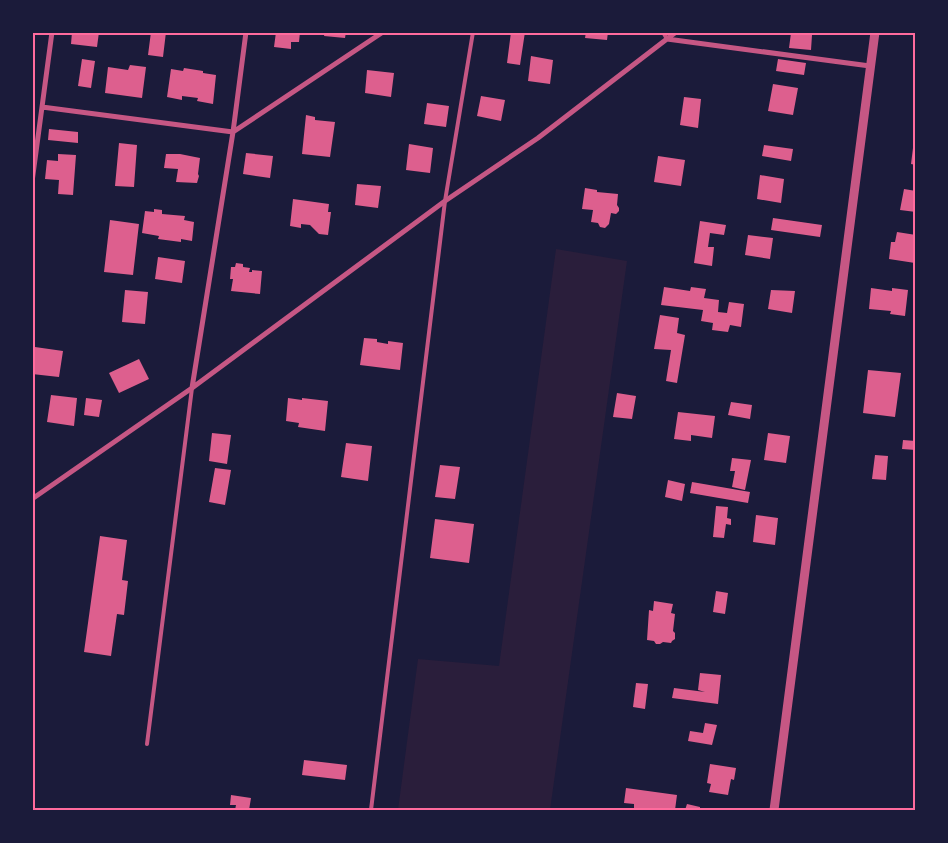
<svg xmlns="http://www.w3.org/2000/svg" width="948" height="843" font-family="'PT Sans',sans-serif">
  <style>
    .green { fill: #2a1e3b }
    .building { fill: #dd5f8e }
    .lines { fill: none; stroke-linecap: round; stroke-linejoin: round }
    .service { stroke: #c65784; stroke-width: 4 }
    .minor { stroke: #c65784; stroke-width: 5 }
    .tertiary { stroke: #c65784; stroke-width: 9 }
    .neatline { fill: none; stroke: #ff6b9d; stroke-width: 2 }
  </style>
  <rect width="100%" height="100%" fill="#1b1b3a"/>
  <path class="green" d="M556,249L627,261L550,810H398L418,659L499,666Z"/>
  <path class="building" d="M72,32H99L97,47L71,44Z
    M151,32H166L163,57L148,55Z
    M276,32H300L299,42H291V49L274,47Z
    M325,32H346L345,38L324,36Z
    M511,32H525L520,65L507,63Z
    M586,32H608L607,40L585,38Z
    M791,33L812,35L811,50L789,48Z
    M531,56L553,60L550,84L528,81Z
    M82,59L95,61L91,88L78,86Z
    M778,59L806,63L804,75L776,71Z
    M130,65L146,67L142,98L105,93L108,67L128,70Z
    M184,68L203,71V73L216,75L213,104L197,101L198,98L182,96V100L167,97L171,69L183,71Z
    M367,70L394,73L391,97L365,93Z
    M773,84L798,88L793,115L768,111Z
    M481,96L505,100L501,121L477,116Z
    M684,97L701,99L698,128L680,125Z
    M427,103L449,106L446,127L424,124Z
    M306,115L315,117V120L335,122L330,157L302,154Z
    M49,129L78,132V143L48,140Z
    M914,140H916V165L911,164Z
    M119,143L137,145L134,187L115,186Z
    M409,144L433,148L430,173L406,170Z
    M764,145L793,149L791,161L762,156Z
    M246,153L273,156L270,178L243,174Z
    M58,154L76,155L73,195L58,194L59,180L45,179L47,160L58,161Z
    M166,154H180L200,158L198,174L199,176L197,183L176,182L178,169L164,168Z
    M658,156L685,160L681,186L654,182Z
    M760,175L784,179L781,203L757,199Z
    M357,184L381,186L378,208L355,205Z
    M585,188L597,190V192L618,194L617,205L619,208V211L616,214L611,213L609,224L605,228L600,227L598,223L591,222L593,210L582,209Z
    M904,189L916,191V212L900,210Z
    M293,199L329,204L328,212H331L328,235L319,234L310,225L301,224V228L290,226Z
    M154,209L162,210V214L185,216L184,220L194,222L192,241L181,239V242L158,239L159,236L142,233L145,211L154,212Z
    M773,218L822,225L820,237L771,230Z
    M110,220L139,224L133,275L104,272Z
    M700,221L726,225L724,235L710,233L708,247H714L712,266L694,263Z
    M897,232L916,235L915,263L889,259L891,242H895Z
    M748,235L773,238L770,259L745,255Z
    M158,257L185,261L182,283L155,279Z
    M236,263L243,264V267L250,268L249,272H252V270L262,271L260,294L231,291L233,279H230L231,267H235Z
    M664,287L690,291L691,287L706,289L704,298L719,300L718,312L727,313L729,302L744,304L741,327L730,325L728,332L712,330L713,323L701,321L703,310L661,305Z
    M871,288L892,291V288L908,290L905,316L890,314L891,311L869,309Z
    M125,290L148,292L145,324L122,322Z
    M771,290L795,291L792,313L768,309Z
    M660,315L679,318L677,333L685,335L677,383L666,381L671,350L654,349Z
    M364,338L377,339V342L388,344V341L403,343L400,370L360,365Z
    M35,347L63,351L59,377L32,374Z
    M139,359L149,379L119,393L109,373Z
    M868,370L901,373L895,417L863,413Z
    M617,393L636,396L632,419L613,417Z
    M51,395L77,398L74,426L47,422Z
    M86,398L102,400L99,417L84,415Z
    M288,398L302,400V398L328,401L325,431L298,427L299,423L286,421Z
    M731,402L752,405L750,419L728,415Z
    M678,412L715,416L712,438L691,435V441L674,439Z
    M212,433L231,435L227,464L209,461Z
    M768,433L790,436L786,463L764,460Z
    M903,440L916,441V450L902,449Z
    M346,443L372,446L368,481L341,477Z
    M875,455L888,456L886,480L872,479Z
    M732,458L751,460L745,490L732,487L735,471H730Z
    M440,465L460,467L455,499L435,497Z
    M215,468L231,470L225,505L209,502Z
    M668,480L685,484L682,501L665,497Z
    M692,482L750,492L748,503L690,493Z
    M716,506L728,507L727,518L731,519V525L726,524L724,538L713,537Z
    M756,515L778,518L775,545L753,542Z
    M435,519L474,524L469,563L430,558Z
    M100,536L127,540L122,580L128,581L124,615L117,614L111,656L84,652Z
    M716,591L728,593L725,614L713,612Z
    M654,601L673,604L671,613L675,614L673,631L675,633V639L672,641L671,643L663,642L660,644H656L654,641L647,640L649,610L653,611Z
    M700,673L721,675L718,704L672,698L674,688L705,692L698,690Z
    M636,683L648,684L645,709L633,707Z
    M705,723L717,725L712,745L688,741L690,731L703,733Z
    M304,760L347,765L345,780L302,775Z
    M710,764L736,768L734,780L731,779L728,795L709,792L711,784L707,783Z
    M626,788L677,795L675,810H650L634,808V804L624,803Z
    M231,795L251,798L249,810H235L236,805H230Z
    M687,804L700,807V810H685Z"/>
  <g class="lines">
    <path class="service" d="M663,32L667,39
      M147,744L192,388
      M371,810L445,201L473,32"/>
    <path class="minor" d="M667,39L870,66
      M42,107L233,132L383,32
      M32,182L52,32
      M192,388L233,132L246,32
      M32,499L192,388L445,201L538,138L676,32"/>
    <path class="tertiary" d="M774,810L875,32"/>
  </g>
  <rect width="948" height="843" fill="none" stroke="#1b1b3a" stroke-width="68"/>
  <rect x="34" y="34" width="880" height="775" class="neatline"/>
</svg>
